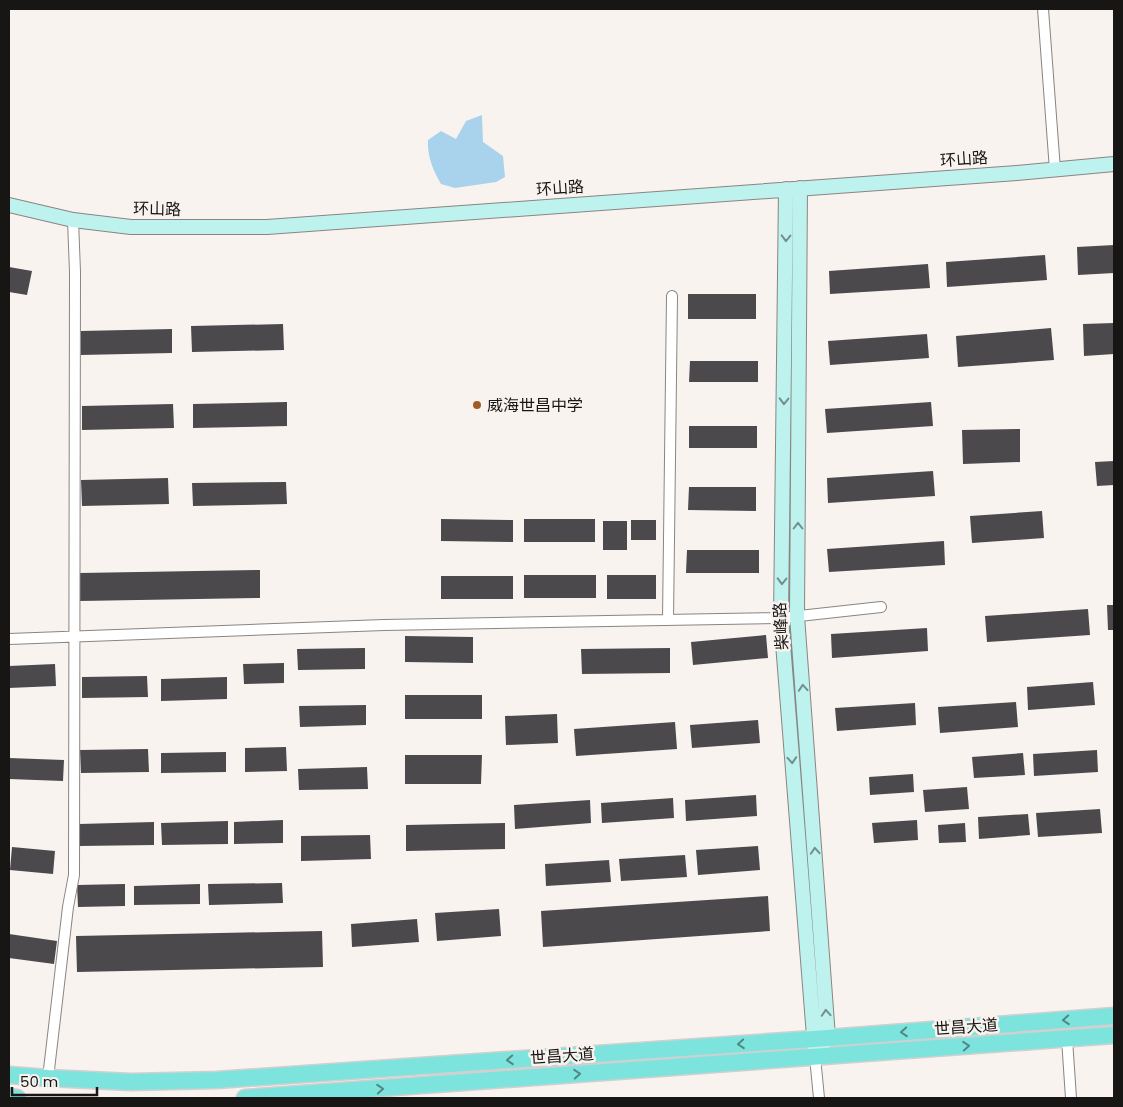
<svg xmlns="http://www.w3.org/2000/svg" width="1123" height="1107" font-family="Poppins,'Noto Sans SC',sans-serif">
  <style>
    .water { fill: #a9d2ed }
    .building { fill: #4c494d }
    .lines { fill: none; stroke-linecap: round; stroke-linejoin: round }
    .street-casing { stroke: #8a8581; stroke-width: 12 }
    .secondary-casing { stroke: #8a8581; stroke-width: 16 }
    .primary-casing { stroke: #d1d0d0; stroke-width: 19 }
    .street { stroke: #fff; stroke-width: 10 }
    .secondary { stroke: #bef2ee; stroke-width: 14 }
    .primary { stroke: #7de4dd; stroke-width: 16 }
    .oneway { stroke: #738f8c }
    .oneway2 { stroke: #508783 }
    .poi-dot { fill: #9e5d28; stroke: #f8f3ef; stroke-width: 2 }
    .labels { text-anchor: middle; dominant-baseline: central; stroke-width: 5; stroke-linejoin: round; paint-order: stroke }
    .street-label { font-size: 16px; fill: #181615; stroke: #f8f3ef }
    .poi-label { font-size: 16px; fill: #181615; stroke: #f8f3ef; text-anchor: start }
  </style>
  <rect width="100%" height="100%" fill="#f8f3ef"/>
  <path class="water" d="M482,115L483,142L503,156L505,177L496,182L455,188L441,184C433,170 427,156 428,140L441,131L456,139L466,121Z"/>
  <path class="building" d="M1114,245V273L1078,275L1077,247Z
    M1045,255L1047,280L947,287L946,262Z
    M928,264L930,288L830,294L829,271Z
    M9,267L32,271L27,295L9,292Z
    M688,294H756V319H688Z
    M1114,323V354L1084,356L1083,324Z
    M283,324L284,350L192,352L191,326Z
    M1051,328L1054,360L958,367L956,336Z
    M172,329V353L81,355V331Z
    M927,334L929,358L830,365L828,341Z
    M690,361H758V382H689Z
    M287,402V426L193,428V404Z
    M931,402L933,426L827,433L825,409Z
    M173,404L174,428L82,430V406Z
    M689,426H757V448H689Z
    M1020,429V462L963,464L962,430Z
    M1114,461V485L1097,486L1095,462Z
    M933,471L935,496L828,503L827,478Z
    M168,478L169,504L82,506L81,480Z
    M286,482L287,504L193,506L192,483Z
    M689,487H756V511L688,510Z
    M1042,511L1044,538L972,543L970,516Z
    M441,519L513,520V542L441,541Z
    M524,519H595V542H524Z
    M631,520H656V540H631Z
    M603,521H627V550H603Z
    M944,541L945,565L829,572L827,549Z
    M687,550H759V573H686Z
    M260,570V598L80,601V573Z
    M524,575H596V598H524Z
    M607,575H656V599H607Z
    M441,576H513V599H441Z
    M1107,605H1114V630H1108Z
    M1088,609L1090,635L987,642L985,616Z
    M927,628L928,651L832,658L831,634Z
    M766,635L768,658L693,665L691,642Z
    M405,636L473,637V663L405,662Z
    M365,648V669L298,670L297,649Z
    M670,648V673L582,674L581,649Z
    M284,663V683L244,684L243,664Z
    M55,664L56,686L9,688V666Z
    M147,676L148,697L82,698V677Z
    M227,677V699L161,701V679Z
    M1093,682L1095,705L1028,710L1027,687Z
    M405,695H482V719H405Z
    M1016,702L1018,727L940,733L938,707Z
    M915,703L916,725L837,731L835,708Z
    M366,705V725L300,727L299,706Z
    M557,714L558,743L506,745L505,716Z
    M758,720L760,743L692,748L690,725Z
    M675,722L677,749L576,756L574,729Z
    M286,747L287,771L245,772V748Z
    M148,749L149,772L81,773L80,750Z
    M1097,750L1098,772L1034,776L1033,754Z
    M226,752V772L161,773V753Z
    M1023,753L1025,775L974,778L972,757Z
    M405,755H482L481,784H405Z
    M9,758L64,760L63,781L9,779Z
    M367,767L368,789L299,790L298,769Z
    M913,774L914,792L870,795L869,777Z
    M967,787L969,809L925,812L923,790Z
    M756,795L757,816L686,821L685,800Z
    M673,798L674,818L602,823L601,803Z
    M590,800L591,823L515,829L514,805Z
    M1100,809L1102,833L1038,837L1036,813Z
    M1028,814L1030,835L979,839L978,817Z
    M283,820V843L234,844V822Z
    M917,820L918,840L874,843L872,823Z
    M228,821V844L162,845L161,823Z
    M154,822V845L79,846V824Z
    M505,823V849L406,851V825Z
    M965,823L966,842L939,843L938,825Z
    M370,835L371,859L301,861V836Z
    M758,846L760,870L698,875L696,850Z
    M12,847L55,851L53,874L10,870Z
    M685,855L687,877L621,881L619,859Z
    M609,860L611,882L546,886L545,864Z
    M282,883L283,903L209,905L208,884Z
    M125,884V906L78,907L77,885Z
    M200,884V904L134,905V886Z
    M768,896L770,931L543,947L541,911Z
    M499,909L501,936L437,941L435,913Z
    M417,919L419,942L352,947L351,924Z
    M322,931L323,967L77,972L76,936Z
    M9,934L57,941L54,964L9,958Z"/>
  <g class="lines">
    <g class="street-casing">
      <path id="street" d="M1043,9L1055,170
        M668,620L672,296
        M9,639L384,625L781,618L881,607
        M1067,1039L1071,1098
        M815,1057L819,1098
        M48,1078L68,907L74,875L75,272L73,220"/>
    </g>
    <g class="secondary-casing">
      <path id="secondary" d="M800,188L797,616L828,1037L815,1057
        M786,189L781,618L815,1049
        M9,205L73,220L131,227H267L1017,173L1114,164"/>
    </g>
    <g class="primary-casing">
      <path id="primary" d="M9,1075L48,1078L131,1082L217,1080L814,1039L1114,1016
        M9,1097L17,1098
        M245,1098L1114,1035"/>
    </g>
    <use href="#street" class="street"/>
    <use href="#secondary" class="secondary"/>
    <use href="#primary" class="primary"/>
  </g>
  <defs><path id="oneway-chevron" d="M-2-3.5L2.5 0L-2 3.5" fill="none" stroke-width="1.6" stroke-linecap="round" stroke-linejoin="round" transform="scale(1.25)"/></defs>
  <g class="oneway">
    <use href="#oneway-chevron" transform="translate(786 238) rotate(91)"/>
    <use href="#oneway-chevron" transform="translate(784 401) rotate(91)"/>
    <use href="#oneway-chevron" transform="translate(798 526) rotate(-90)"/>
    <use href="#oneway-chevron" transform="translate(782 581) rotate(91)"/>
    <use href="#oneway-chevron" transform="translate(803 688) rotate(-94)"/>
    <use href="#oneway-chevron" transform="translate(792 760) rotate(86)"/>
    <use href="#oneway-chevron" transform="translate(815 851) rotate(-94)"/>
    <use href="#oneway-chevron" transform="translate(826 1013) rotate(-94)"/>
  </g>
  <g class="oneway2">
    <use href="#oneway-chevron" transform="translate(1066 1020) rotate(176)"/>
    <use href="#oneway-chevron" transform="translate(904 1032) rotate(176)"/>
    <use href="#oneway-chevron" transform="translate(741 1044) rotate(176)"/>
    <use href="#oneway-chevron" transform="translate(966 1046) rotate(-4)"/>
    <use href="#oneway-chevron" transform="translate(510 1060) rotate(176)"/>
    <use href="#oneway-chevron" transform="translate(577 1074) rotate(-4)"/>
    <use href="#oneway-chevron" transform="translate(380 1089) rotate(-4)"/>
  </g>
  <circle class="poi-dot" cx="477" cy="405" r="5"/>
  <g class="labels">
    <g class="street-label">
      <text transform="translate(964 159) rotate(-4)">环山路</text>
      <text transform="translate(560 188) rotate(-4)">环山路</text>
      <text transform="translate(157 209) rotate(1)">环山路</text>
      <text transform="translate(781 626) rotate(-93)">柴峰路</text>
      <text transform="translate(966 1027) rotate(-4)">世昌大道</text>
      <text transform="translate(562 1056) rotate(-4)">世昌大道</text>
    </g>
    <g class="poi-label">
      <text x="487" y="405">威海世昌中学</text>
    </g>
  </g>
  <rect width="1123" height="1107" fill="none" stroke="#181615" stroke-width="20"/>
  <path d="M12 1087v8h85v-8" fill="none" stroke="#181615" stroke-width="2.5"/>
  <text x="20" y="1087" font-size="15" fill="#181615" stroke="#f8f3ef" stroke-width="4" paint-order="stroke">50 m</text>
</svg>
